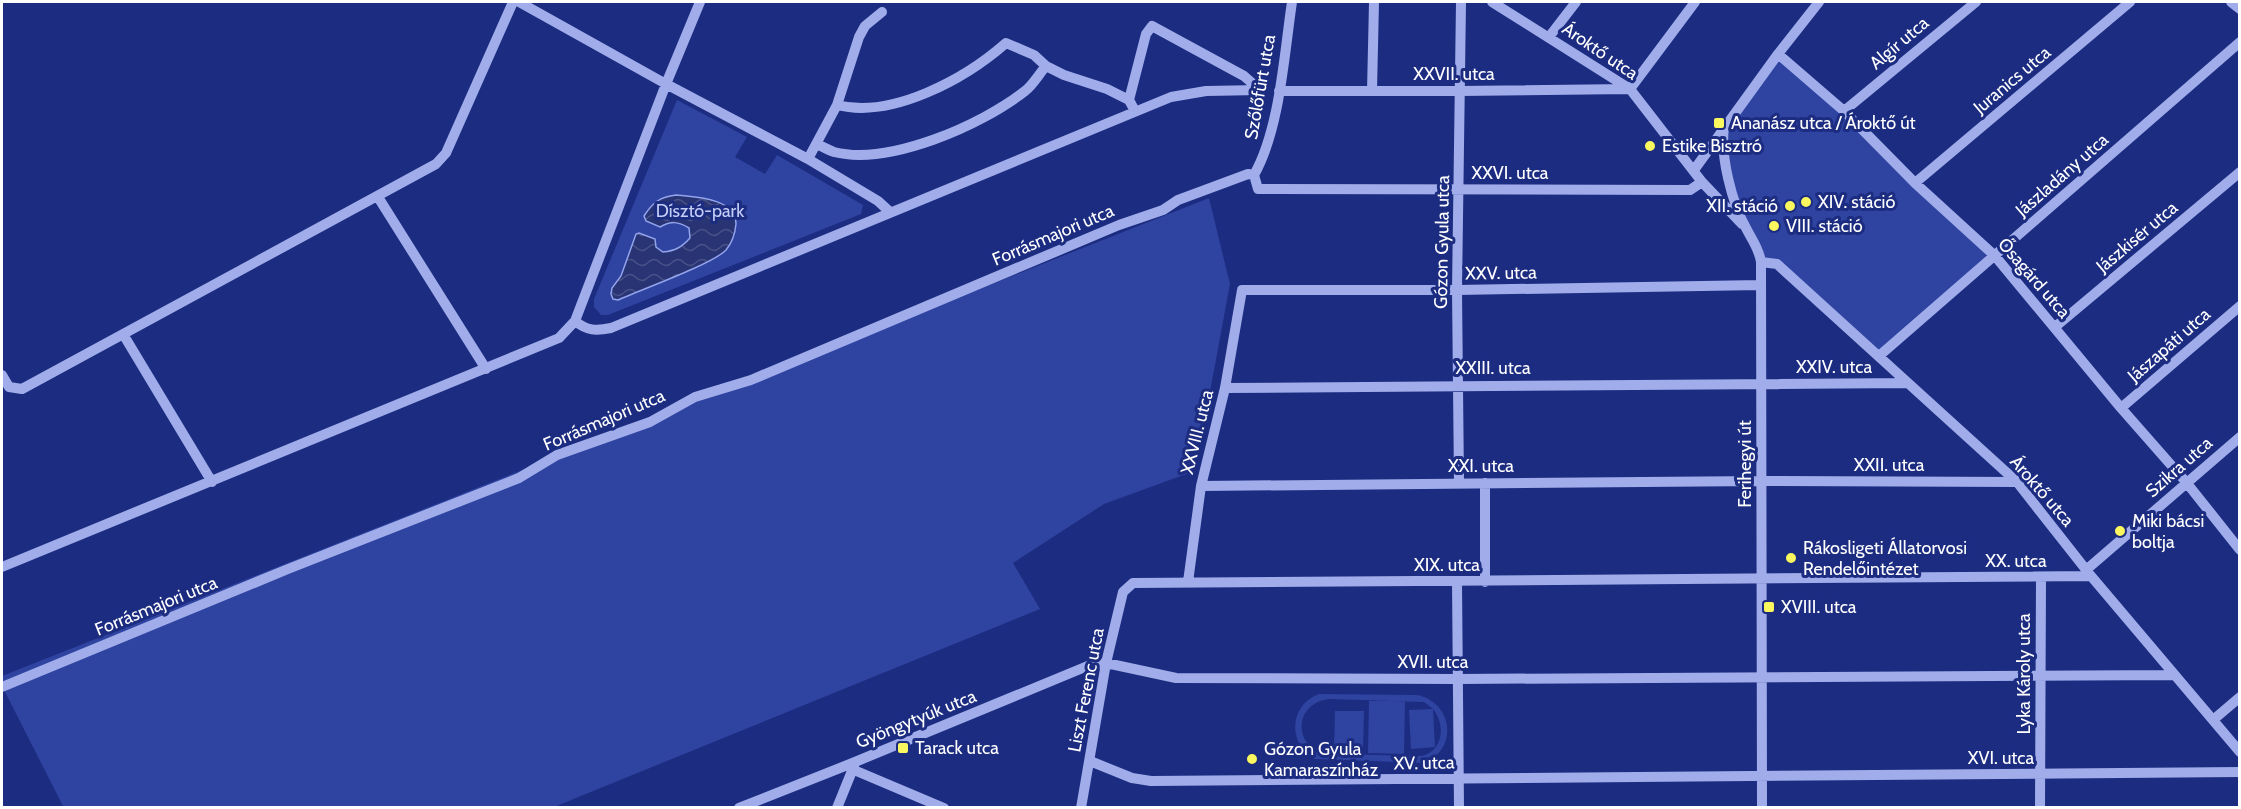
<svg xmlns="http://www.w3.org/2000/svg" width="2241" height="809" font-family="Cabin,sans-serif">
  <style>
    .green { fill: #2f43a0; fill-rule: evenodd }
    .water { fill: url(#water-waves); stroke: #93a4ec; stroke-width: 1.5 }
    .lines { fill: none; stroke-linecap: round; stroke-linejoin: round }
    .minor { stroke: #a0adea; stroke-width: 10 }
    .poi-dot { fill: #faf85e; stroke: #1c2c81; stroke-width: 2 }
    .labels { text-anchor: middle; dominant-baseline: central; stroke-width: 6; stroke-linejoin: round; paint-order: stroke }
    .street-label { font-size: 18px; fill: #fff; stroke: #1c2c81 }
    .poi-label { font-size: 18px; fill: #fff; stroke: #1c2c81; text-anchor: start }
    .park-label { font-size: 18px; fill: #c5cef7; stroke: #1c2c81 }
  </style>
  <defs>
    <pattern id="water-waves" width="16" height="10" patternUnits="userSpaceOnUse" patternTransform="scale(1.5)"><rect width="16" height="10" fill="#283473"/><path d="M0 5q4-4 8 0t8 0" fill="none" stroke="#485288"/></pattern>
  </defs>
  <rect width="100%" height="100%" fill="#1c2c81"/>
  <path class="green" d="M1778,54L1995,256L1879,356L1777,265L1761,262L1745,227L1722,139Z
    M677,100L747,137L735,157L765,174L777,155L863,205L861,214L608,315H601L594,307V299Z
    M1209,198L1230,284L1209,397L1189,473L1104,504L1013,563L1040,609L554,807L64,808L2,686V676Z
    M1319,694L1417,695C1453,702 1459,749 1424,763L1315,759C1287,744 1289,705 1319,694ZM1329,699L1424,702L1433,709L1409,710L1411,749L1435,747L1433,709C1446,725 1443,751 1422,756L1329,754C1294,751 1291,704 1329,699Z
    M1369,701H1405L1404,754L1368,753Z
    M1335,711H1364L1363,749H1334Z"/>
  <path class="water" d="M676,195C695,197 736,198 736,224C735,234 732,243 726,250C713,264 640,290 618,300L613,299L611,294L612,288L621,276L636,234L639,233L655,239L656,247L663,252C675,251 682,247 690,238L689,228C678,221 671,221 660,227L646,221L644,216C653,202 660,197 676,195Z"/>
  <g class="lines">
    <path class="minor" d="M519,2L666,84L808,159L878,201L890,212
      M1492,2L1630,89L1702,182L1742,224
      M2231,2L2240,9
      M1549,37L1576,2
      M1778,54L1844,111L1915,183L1995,256L2121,408L2186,482L2240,550
      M1630,89L1695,2
      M1279,91H1460L1630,89
      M1372,91L1374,2
      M1129,100L1146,34L1152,26L1244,76L1260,90
      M837,105C892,119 965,79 1006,43L1034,55L1046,66L1064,75L1107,89L1129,100L1135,111
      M1844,111L1976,2
      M1724,127C1720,156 1732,203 1746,228C1752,240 1759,248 1761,262L1762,808
      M817,144C823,147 828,150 834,152C889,166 982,125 1025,91C1033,85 1039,74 1046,66
      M808,159L837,105L859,37L865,26L882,12
      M1694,170L1778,54L1819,2
      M1254,175L1258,189L1690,190L1702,182
      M1254,175C1280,129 1284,55 1292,2
      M1915,183L2130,2
      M378,197L486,369
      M1761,262L1777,264L2017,482L2091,576L2240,752
      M575,321C587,331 596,331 611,328L1171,97L1206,91L1260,90
      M2055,327L2240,172
      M123,334L212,482
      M1879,356L2240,42
      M2,375L9,387L22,389L436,164L446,153L513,2
      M1225,388L1908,383
      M2121,408L2240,306
      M1459,483L1457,290L1461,2
      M1485,483V582
      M1201,486L1761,481L2017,482
      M2,567L559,338L575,321L666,84L700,2
      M2086,570L2240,437
      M1188,582L1201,486L1225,388L1242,290H1457L1761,285
      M1457,582L1459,808
      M2,687L288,569L519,478L557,455L650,422L695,397L751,380L1119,225L1163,210L1178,200L1248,174L1254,175
      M2213,720L2240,697
      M1090,761L1132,778L1151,781L2240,772
      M854,770L944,808
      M739,808L855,762L1090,665L1106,663L1176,678L1457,679L2175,675
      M837,808L854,766
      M1081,808L1106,663L1123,592L1133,583L2091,576
      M2040,808L2041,578"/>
  </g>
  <g class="poi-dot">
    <rect x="1713" y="117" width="12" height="12" rx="3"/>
    <circle cx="1650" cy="146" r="6"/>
    <circle cx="1806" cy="202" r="6"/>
    <circle cx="1790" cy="206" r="6"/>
    <circle cx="1774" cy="226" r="6"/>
    <circle cx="2120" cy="531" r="6"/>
    <circle cx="1791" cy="558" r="6"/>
    <rect x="1763" y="601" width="12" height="12" rx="3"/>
    <rect x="897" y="742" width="12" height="12" rx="3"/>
    <circle cx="1252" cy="759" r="6"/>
  </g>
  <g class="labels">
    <g class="street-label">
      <text transform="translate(1899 43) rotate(-40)">Algír utca</text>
      <text transform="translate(1600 51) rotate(34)">Ároktő utca</text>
      <text x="1454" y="74">XXVII. utca</text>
      <text transform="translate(2012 80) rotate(-40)">Juranics utca</text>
      <text transform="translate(1260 87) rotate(-80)">Szőlőfürt utca</text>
      <text x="1510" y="173">XXVI. utca</text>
      <text transform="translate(2062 175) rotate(-41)">Jászladány utca</text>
      <text transform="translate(1053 235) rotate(-23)">Forrásmajori utca</text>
      <text transform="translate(2137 237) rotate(-40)">Jászkisér utca</text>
      <text transform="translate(1442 242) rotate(-89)">Gózon Gyula utca</text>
      <text transform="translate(1501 273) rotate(-1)">XXV. utca</text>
      <text transform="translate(2034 278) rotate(49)">Ősagárd utca</text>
      <text transform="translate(2169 345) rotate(-41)">Jászapáti utca</text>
      <text x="1834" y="367">XXIV. utca</text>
      <text x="1493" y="368">XXIII. utca</text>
      <text transform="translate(604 420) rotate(-23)">Forrásmajori utca</text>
      <text transform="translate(1197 432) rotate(-76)">XXVIII. utca</text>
      <text transform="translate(1745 464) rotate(-90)">Ferihegyi út</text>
      <text x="1889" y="465">XXII. utca</text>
      <text x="1481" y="466">XXI. utca</text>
      <text transform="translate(2179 467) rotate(-41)">Szikra utca</text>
      <text transform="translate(2042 491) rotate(49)">Ároktő utca</text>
      <text x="2016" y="561">XX. utca</text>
      <text x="1447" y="565">XIX. utca</text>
      <text transform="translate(156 606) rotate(-22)">Forrásmajori utca</text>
      <text x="1433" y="662">XVII. utca</text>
      <text transform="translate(2024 674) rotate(-90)">Lyka Károly utca</text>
      <text transform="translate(1086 690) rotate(-79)">Liszt Ferenc utca</text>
      <text transform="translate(916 719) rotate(-22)">Gyöngytyúk utca</text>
      <text x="2001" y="758">XVI. utca</text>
      <text transform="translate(1424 763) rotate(-1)">XV. utca</text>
    </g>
    <g class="poi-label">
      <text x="1731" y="123">Ananász utca / Ároktő út</text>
      <text x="1662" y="146">Estike Bisztró</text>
      <text x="1818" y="202">XIV. stáció</text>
      <text x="1778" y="206" text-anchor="end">XII. stáció</text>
      <text x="1786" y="226">VIII. stáció</text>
      <text x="2132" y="521">Miki bácsi<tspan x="2132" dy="21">boltja</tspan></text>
      <text x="1803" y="548">Rákosligeti Állatorvosi<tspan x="1803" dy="21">Rendelőintézet</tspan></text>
      <text x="1781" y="607">XVIII. utca</text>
      <text x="915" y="748">Tarack utca</text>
      <text x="1264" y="749">Gózon Gyula<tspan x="1264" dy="21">Kamaraszínház</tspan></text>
    </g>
    <g class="park-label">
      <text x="700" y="211">Dísztó-park</text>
    </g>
  </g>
  <rect width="2241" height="809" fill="none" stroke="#ffffff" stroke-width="6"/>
</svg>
